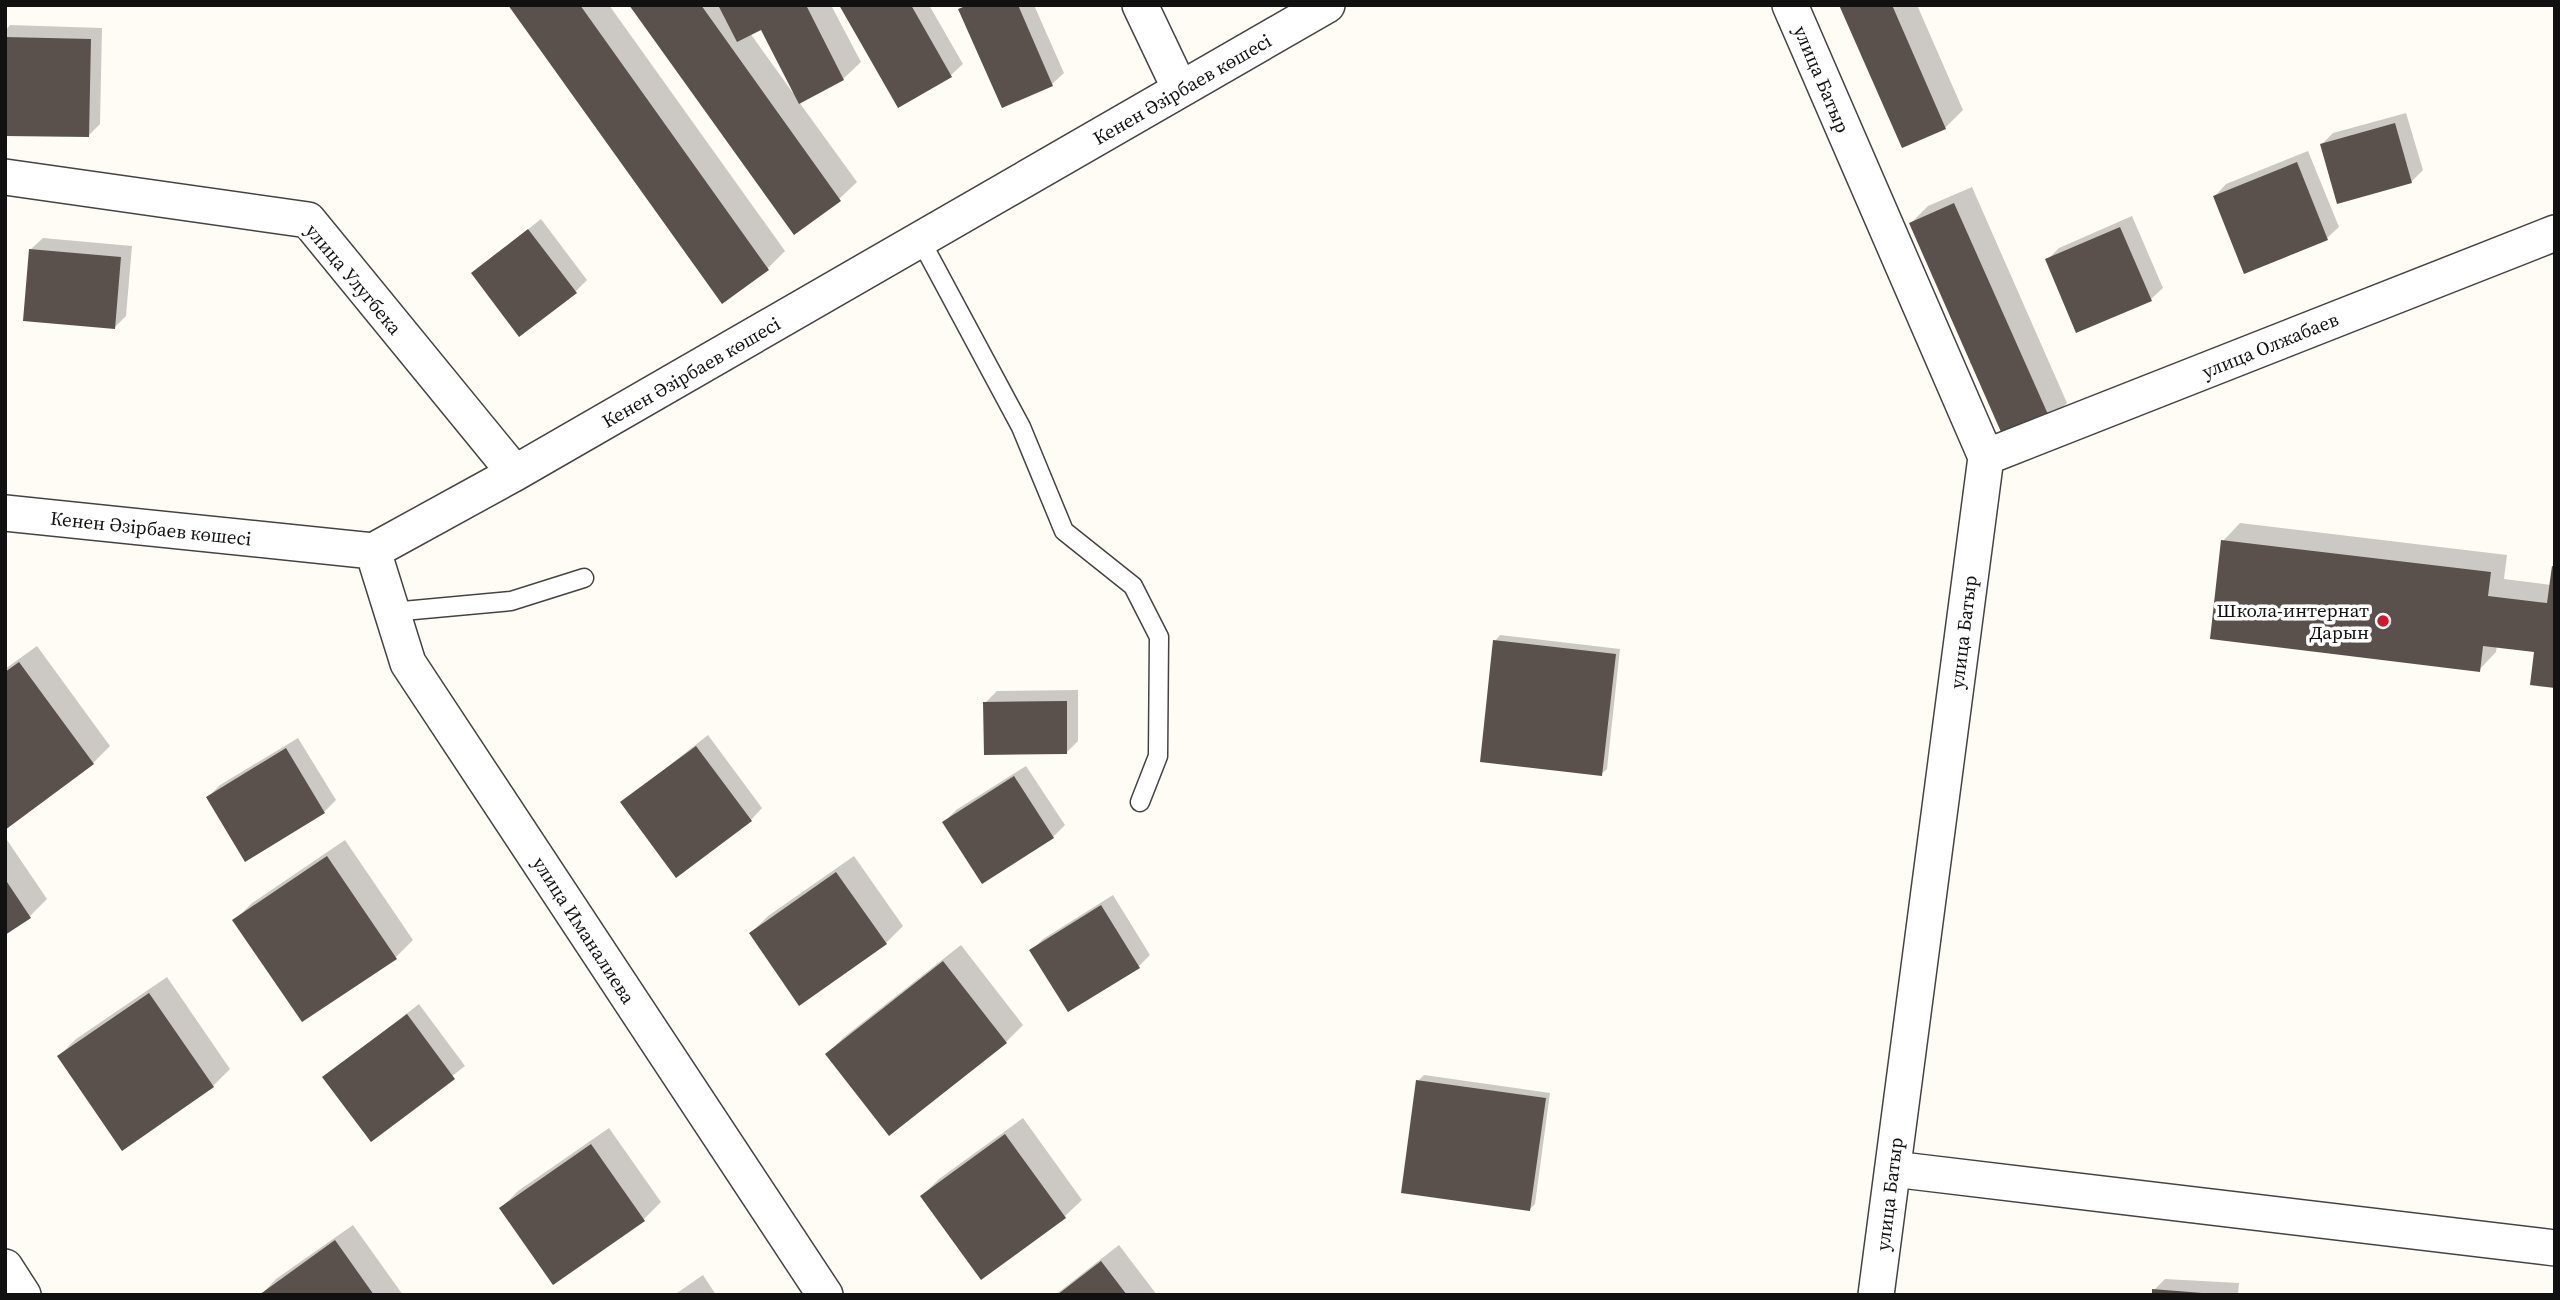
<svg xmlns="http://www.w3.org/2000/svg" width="2560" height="1300" font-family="'Source Serif 4',serif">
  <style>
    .shadow { fill: #0003; fill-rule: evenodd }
    .building { fill: #5b514c }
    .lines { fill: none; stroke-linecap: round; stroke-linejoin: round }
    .lane-casing { stroke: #444; stroke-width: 21 }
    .street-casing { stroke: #444; stroke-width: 38 }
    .lane { stroke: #fff; stroke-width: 18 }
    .street { stroke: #fff; stroke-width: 35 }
    .poi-dot { fill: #d2182f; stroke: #fff; stroke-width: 2.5 }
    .labels { text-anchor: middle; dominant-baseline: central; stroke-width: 7; stroke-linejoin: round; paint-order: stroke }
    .street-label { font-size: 19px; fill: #111; stroke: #fff }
    .poi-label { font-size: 19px; fill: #111; stroke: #fff; text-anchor: end }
  </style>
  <rect width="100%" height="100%" fill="#fffcf5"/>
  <path class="shadow" d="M510,5H609L785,251L768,268L722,302Z
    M631,5H831L861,62L843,79L799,102L857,182L839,199ZM762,27L795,92L793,93L750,33Z
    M841,5H929L963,64L951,75Z
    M965,5H1034L1064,73L1052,84L1003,106L961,10Z
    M1840,5H1917L1963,110L1945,128L1903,146Z
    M10,25L102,28L100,124L89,135L5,134V31Z
    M2406,113L2423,170L2411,182L2322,144L2333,133Z
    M2308,151L2339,227L2327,238L2215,196L2226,184Z
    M1972,187L2067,403L2050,420L1911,223L1928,206Z
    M2132,216L2163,288L2151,299L2047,260L2059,248Z
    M541,219L587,280L576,291L473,274Z
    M43,238L132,246L126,316L115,327L31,249Z
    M2240,523L2507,555L2504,579L2551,585L2555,566V687L2536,650L2497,646L2496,652L2479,670L2223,541Z
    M1500,635L1620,649L1607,769L1601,774L1495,641Z
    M37,646L110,746L93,763L5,826V669Z
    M1078,690V741L1067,752L985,703L997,691Z
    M708,735L762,808L751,820L623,802Z
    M298,738L336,800L324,812L246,859L208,797L220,785Z
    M1026,766L1065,825L1053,837L944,822L956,810Z
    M5,837L47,899L30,916L5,933Z
    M345,840L413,940L396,957L235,920L252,903Z
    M854,856L903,926L886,943L751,933L768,916Z
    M1113,895L1150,955L1139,966L1031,951L1043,939Z
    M961,945L1023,1025L1006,1042L827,1054L844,1037Z
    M167,977L230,1069L213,1086L59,1056L76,1039Z
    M419,1004L465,1066L372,1139L325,1077Z
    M1424,1075L1550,1093L1535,1204L1530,1209L1418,1081Z
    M1023,1118L1082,1200L1064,1217L922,1196L939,1179Z
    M609,1128L661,1202L644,1219L553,1282L501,1208L518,1191Z
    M353,1225L403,1295H261L276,1279Z
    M1119,1245L1157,1295H1055Z
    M703,1275L716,1295H674Z
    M2165,1279L2239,1283L2238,1295H2153L2154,1290Z"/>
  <path class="building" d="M508,5H580L769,270L722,304Z
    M629,5H701L841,201L794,235Z
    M718,5H806L844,80L799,104L761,30L737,42Z
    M839,5H911L952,77L898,108Z
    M968,5H1018L1053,86L1002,108L958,9Z
    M1839,5H1892L1946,129L1902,148Z
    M5,37L91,39L89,137L5,136Z
    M2395,123L2412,183L2337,204L2320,144Z
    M2297,162L2328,240L2244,274L2213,196Z
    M1954,203L2051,421L2005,441L1909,223Z
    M2120,227L2152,301L2076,333L2045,259Z
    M528,229L577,293L519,337L471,273Z
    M29,249L121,257L115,329L23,321Z
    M2221,540L2491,572L2488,596L2547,603L2552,566L2555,567V688L2530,685L2534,652L2483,646L2480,672L2210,639Z
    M1493,640L1616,654L1602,776L1480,762Z
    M19,662L94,764L5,830V672Z
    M1067,701V754L984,755L983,702Z
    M696,746L752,821L676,878L620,802Z
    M286,748L325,813L245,862L206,797Z
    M1014,776L1054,838L982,884L942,822Z
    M327,856L397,959L302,1022L232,920Z
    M836,872L887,944L799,1006L749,933Z
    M5,879L31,918L5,935Z
    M1101,905L1140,968L1068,1012L1029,950Z
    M943,961L1007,1043L889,1136L825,1054Z
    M149,993L214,1087L122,1151L57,1056Z
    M407,1014L455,1079L371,1142L322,1077Z
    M1416,1080L1546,1098L1530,1211L1401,1193Z
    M1005,1134L1066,1218L981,1280L920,1196Z
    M591,1144L645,1221L553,1285L499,1208Z
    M335,1240L374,1295H259Z
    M1101,1261L1127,1295H1057Z
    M2152,1289L2202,1293V1295H2152Z"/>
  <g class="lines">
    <g class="lane-casing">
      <path id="lane" d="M920,239L1021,427L1064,531L1133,586L1159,637L1158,756L1140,802
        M392,612L511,601L584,578"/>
    </g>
    <g class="street-casing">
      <path id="street" d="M1140,5L1180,89
        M1790,5L1986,457L1876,1295
        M5,177L308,220L515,473
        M1986,457L2555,233
        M5,513L373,551L515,473L1327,5
        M373,551L408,663L825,1295
        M1893,1169L2555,1248
        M5,1267L23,1295"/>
    </g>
    <use href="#lane" class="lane"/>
    <use href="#street" class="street"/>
  </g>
  <circle class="poi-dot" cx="2383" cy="621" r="7"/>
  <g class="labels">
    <g class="street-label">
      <text transform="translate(1822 79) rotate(67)">улица Батыр</text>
      <text transform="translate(1182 89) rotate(-30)">Кенен Әзірбаев көшесі</text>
      <text transform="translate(354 279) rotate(50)">улица Улугбека</text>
      <text transform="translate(2270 345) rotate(-22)">улица Олжабаев</text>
      <text transform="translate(691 372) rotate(-30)">Кенен Әзірбаев көшесі</text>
      <text transform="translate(151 528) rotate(6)">Кенен Әзірбаев көшесі</text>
      <text transform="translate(1963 632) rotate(-83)">улица Батыр</text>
      <text transform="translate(584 930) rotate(57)">улица Иманалиева</text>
      <text transform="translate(1889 1194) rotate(-83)">улица Батыр</text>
    </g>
    <g class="poi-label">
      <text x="2369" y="610">Школа-интернат<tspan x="2369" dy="22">Дарын</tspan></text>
    </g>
  </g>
  <rect width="2560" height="1300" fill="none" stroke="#111111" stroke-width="14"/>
</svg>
